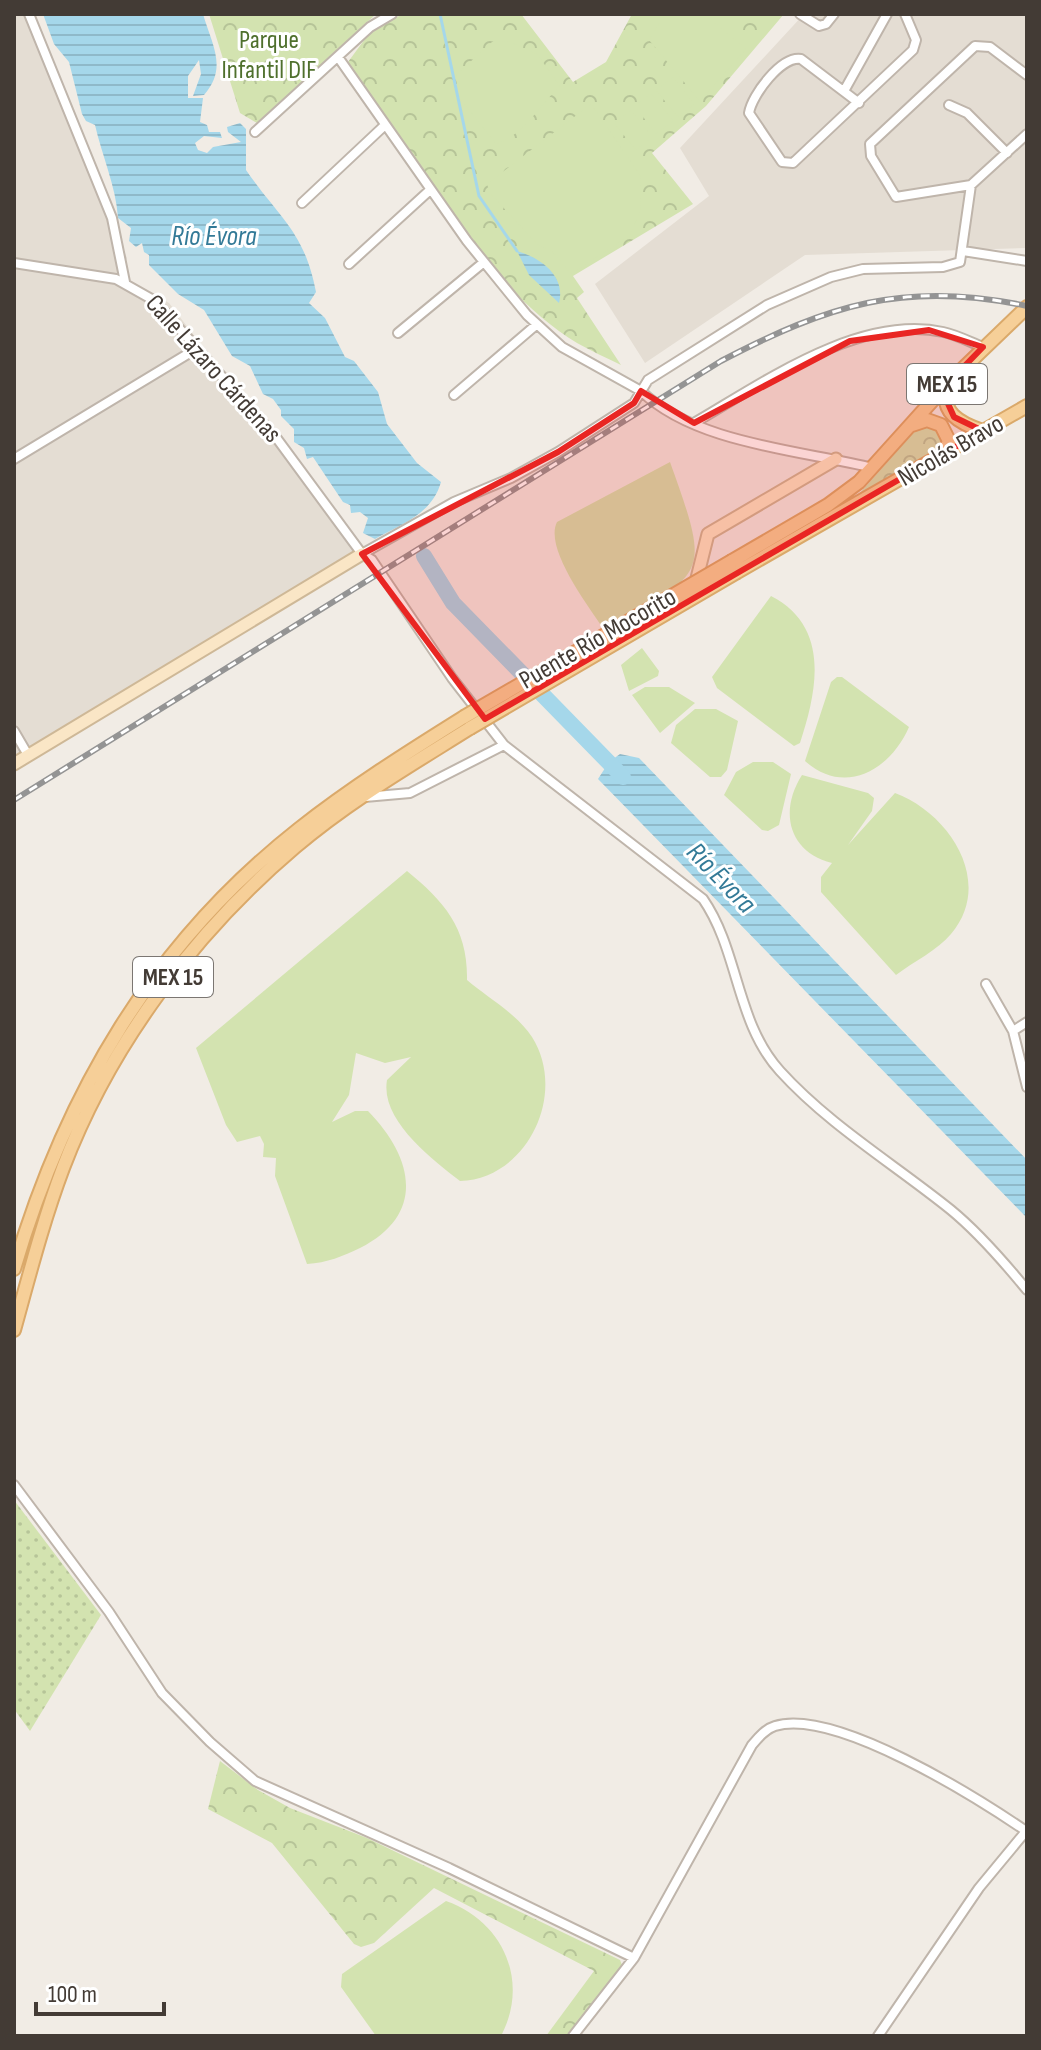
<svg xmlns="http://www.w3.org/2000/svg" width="1041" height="2050" font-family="'Sofia Sans Condensed',sans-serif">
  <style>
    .residential { fill: #e4ddd3 }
    .grass { fill: url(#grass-dots) }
    .forest { fill: url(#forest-crowns) }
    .pitch { fill: #d3e3b0 }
    .water { fill: url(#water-rules) }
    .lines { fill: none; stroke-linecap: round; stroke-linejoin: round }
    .stream { stroke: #a5d7ea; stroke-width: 3 }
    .river { stroke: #a5d7ea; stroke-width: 16 }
    .street-casing { stroke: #bfb5ab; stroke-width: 12 }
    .secondary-casing { stroke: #ceb897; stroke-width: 15 }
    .primary-casing { stroke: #daa96a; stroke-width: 16 }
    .street { stroke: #fff; stroke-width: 8 }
    .secondary { stroke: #fae6c6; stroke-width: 11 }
    .primary { stroke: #f6cf98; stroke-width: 12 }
    .rail-casing { stroke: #949494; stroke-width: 6 }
    .rail { stroke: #fff; stroke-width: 3; stroke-dasharray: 9; stroke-linecap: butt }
    .primary-bridge-casing { stroke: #daa96a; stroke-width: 16; stroke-linecap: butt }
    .primary-bridge { stroke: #f6cf98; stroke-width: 12 }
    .marked { fill: #e92623; fill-opacity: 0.2; stroke: #e92623; stroke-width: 6; stroke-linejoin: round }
    .labels { text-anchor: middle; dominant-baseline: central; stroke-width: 6; stroke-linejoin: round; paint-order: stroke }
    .shield { fill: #fff; stroke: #7b7672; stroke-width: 2 }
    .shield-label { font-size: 24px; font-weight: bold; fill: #433b35 }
    .park-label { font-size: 26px; fill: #4f702d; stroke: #fff }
    .street-label { font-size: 26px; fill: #433b35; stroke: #fff }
    .water-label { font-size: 28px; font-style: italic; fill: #337a97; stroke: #fff }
  </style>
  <defs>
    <pattern id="grass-dots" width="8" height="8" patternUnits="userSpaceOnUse" patternTransform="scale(2)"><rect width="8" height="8" fill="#d3e3b0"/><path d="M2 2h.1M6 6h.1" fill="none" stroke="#b6c498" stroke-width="1.8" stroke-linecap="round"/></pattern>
    <pattern id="forest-crowns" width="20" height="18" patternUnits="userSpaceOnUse" patternTransform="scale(2)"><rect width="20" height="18" fill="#d3e3b0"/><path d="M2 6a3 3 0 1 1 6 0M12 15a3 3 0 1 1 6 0" fill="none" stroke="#b6c498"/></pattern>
    <pattern id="water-rules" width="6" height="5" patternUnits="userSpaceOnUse" patternTransform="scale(2)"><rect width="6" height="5" fill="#a5d7ea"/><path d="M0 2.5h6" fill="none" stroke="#8fb9c9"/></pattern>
  </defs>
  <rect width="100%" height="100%" fill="#f1ece5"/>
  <path class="residential" d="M14,14H27L127,258L119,274L169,303L359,548L14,766Z
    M804,14H1027V248L805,255L645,363L595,284L709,196L680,148Z"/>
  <path class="grass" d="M14,1500L101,1615L30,1731L14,1709Z"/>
  <path class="forest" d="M209,14H376L257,123L240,113Z
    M405,14H521L573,82L606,62L632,14H784L706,106L652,153L693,204L573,276L584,292L577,298L621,365C607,358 591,351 577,343C482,285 410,153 348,62L376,24Z
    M920,425L937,428L943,442L940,448L852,502Z
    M220,1761L258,1790L290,1808L367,1838L620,1960L622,1965L618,1974L568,2036H546L594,1971L434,1888L374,1943L361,1947L354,1944L272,1843L208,1809Z"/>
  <path class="pitch" d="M665,14H704L746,49L700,101L649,40Z
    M508,41L537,54L560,86C539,106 524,135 496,144L459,97L456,75L492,42Z
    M673,77L694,104L678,117L656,90Z
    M651,93L673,121L656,134L635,106Z
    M591,104L640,175L641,209L630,235L571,274L552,251L537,244L490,193L487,184Z
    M631,110L652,137L636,150L614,123Z
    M670,462C711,576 709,574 602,627C587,604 544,548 557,522Z
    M771,596C831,627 817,691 800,743L794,746L717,688L712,677Z
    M642,648L659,671L658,676L629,691L621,665Z
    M837,677H842L909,727C891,769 845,797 805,761L831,682Z
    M645,687H669L695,703L660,733L632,695Z
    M695,709H716L738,721L727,770L721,777H710L671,743L676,725Z
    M753,762H773L791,774L779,825L768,831L762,830L724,795L736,772Z
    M802,775L868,793L874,798L872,811L848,845L895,793C949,813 995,882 951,934C938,950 913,962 896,975L821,892V877L832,863C788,852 779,811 802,775Z
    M407,871C445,902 468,929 467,980C488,998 516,1013 532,1037C568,1094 527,1179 460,1181C432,1159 380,1120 387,1080L411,1057L385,1063L356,1053L349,1095L332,1122L355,1111H368C413,1157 427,1214 360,1248C343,1256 327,1263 307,1264L275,1176L276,1158L263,1157L264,1144L260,1136L237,1142L226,1125L196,1048Z
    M446,1901C503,1921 530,1981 501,2036H376L341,1987L342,1974Z"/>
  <path class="water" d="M43,14H203C212,45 228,68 204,95L193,96L201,74L199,60L188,76V98H203L200,122L207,125L209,132H220L222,138L204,136L195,143L198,150L207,153L213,147L241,142L228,132L227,127L240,123L246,129V170C279,218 304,230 316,292L309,303L325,318L345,357L354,361L378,392L387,424L417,463L441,482C432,514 402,524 375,539L363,533L368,518L360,512L351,513L350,505L343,502L313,457L307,459L304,448L294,442V429L281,416V410L273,399L263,394L250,366L232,356L204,310L178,294L149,265V255L144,252L142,243L136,247L129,241L131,228L118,218C116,186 102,156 95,125L86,121L82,114L69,62L54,44Z
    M517,251C541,258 566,276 559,303L529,275Z
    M620,754L639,758L1027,1160V1218L598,779L609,762Z"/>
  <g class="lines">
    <path class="stream" d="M440,14L479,196L517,251"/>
    <path class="river" d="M424,556L453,603L623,777"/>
    <g class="street-casing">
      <path id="street" d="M29,14L112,218L125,282
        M800,14L819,26L826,24L834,14
        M338,57L467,241L527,315L562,347L641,391C696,444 801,450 873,468
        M844,91L887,14
        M859,103L801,59C781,56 752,95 749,113L782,162L793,163L913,50L916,40L905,14
        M949,105L967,113L1007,153
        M255,132L370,27L392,14
        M971,185L896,197L871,156L870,144L975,46L990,47L1027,75
        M302,203L384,126
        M963,251L1027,261
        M14,263L116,279L155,301L278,440L362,554L372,560L452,678L504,745L703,899C739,951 736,1023 780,1071C829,1125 894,1164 951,1210C979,1233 1004,1262 1027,1290
        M349,264L430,190
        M398,333L484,262
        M454,395L536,325
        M694,423C763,383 859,314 943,332C957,335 970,342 983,347
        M14,459L196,349
        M362,554L454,502L511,478L558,452L634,403L648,380L767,305L831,277L863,269L943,267L960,262L971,185L1027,134
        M14,731L28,755
        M365,797L410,793L504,745
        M986,984L1013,1031L1027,1087
        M1013,1031L1027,1022
        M14,1485L109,1612L162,1693L210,1742L255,1781L449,1868L634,1958L752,1745C758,1738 765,1729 775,1726C835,1708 976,1797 1026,1831
        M573,2036L634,1958
        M878,2036L979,1888L1027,1830"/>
    </g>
    <g class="secondary-casing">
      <path id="secondary" d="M696,582L708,534L836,459
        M14,764L362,554"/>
    </g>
    <g class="primary-casing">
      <path id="primary" d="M949,384C937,412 961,424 983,431
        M912,425L927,420L941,425L949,441L943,455
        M732,561L828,505L859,482L950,381L1027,307
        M737,572L1027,406
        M14,1269C66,1093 153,944 299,829C351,788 408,752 464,717
        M14,1330C29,1276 43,1221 63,1168C110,1044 195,932 295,847C349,801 411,765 470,728"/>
    </g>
    <use href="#street" class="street"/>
    <use href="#secondary" class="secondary"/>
    <use href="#primary" class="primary"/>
    <g class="rail-casing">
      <path id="rail" d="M14,800L721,361C828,305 905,280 1027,306"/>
    </g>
    <use href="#rail" class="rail"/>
    <g class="primary-bridge-casing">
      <path id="primary-bridge" d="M464,717L732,561
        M470,728L737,572"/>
    </g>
    <use href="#primary-bridge" class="primary-bridge"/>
  </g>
  <path class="marked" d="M929,330L983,347L950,381L945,397L954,417L983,431L485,719L362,554L558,452L634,403L641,391L694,423L850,341Z"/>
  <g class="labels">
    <g class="shield">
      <rect x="907" y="364" width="80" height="40" rx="6"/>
      <rect x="133" y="957" width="80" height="40" rx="6"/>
    </g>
    <g class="shield-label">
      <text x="947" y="384">MEX 15</text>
      <text x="173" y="977">MEX 15</text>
    </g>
    <g class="park-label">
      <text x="269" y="40">Parque<tspan x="269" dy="30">Infantil DIF</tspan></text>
    </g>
    <g class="street-label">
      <text transform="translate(213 369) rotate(48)">Calle Lázaro Cárdenas</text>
      <text transform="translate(951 451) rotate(-30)">Nicolás Bravo</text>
      <text transform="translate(598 639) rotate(-30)">Puente Río Mocorito</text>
    </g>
    <g class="water-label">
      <text x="214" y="236">Río Évora</text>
      <text transform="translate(721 878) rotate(46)">Río Évora</text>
    </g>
  </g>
  <rect width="1041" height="2050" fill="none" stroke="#433b35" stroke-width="32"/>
  <path d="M36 2002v12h128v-12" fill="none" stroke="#433b35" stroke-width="4"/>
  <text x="48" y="2002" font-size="24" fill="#433b35" stroke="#ffffff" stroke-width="6" paint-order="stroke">100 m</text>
</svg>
